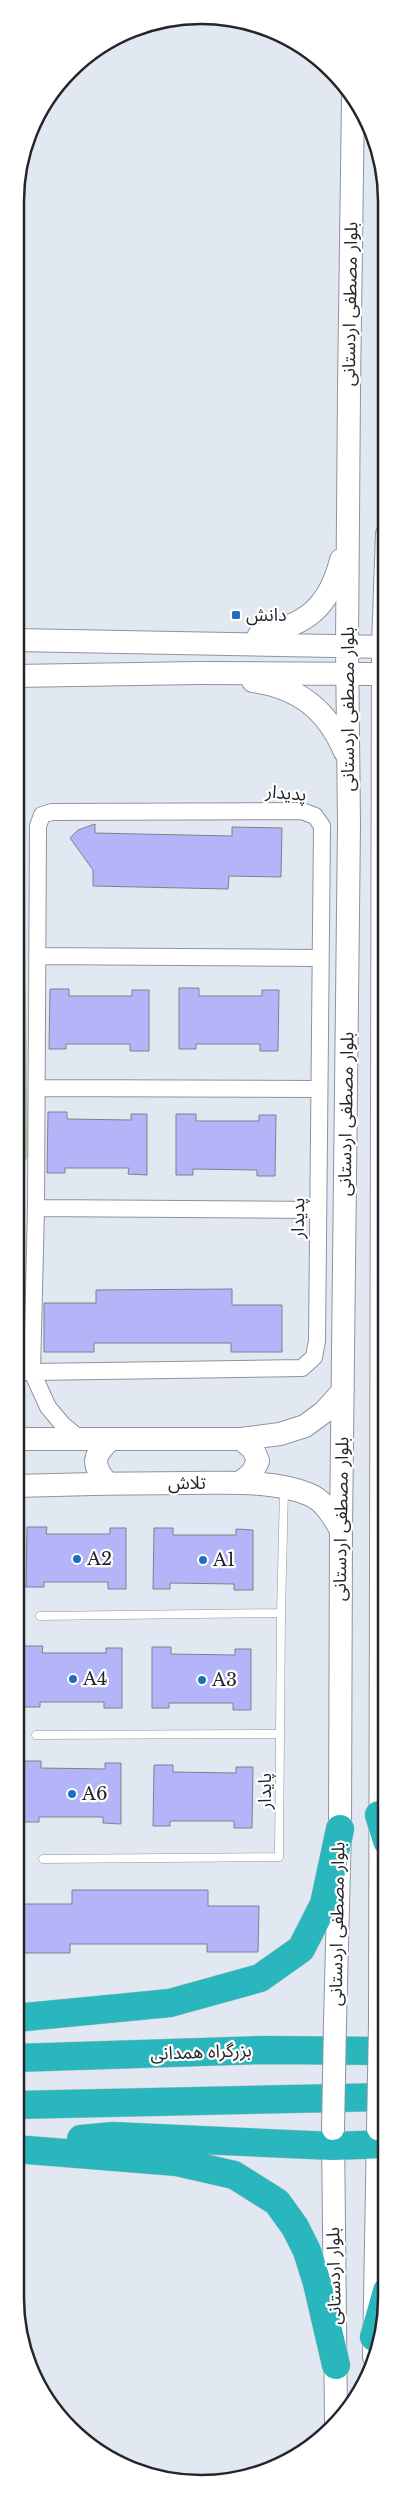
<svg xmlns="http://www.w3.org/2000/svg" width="402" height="2499" font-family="'Libre Baskerville','Noto Sans Arabic',serif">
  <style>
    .green { fill: #abcba0 }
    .building { fill: #b4b5f9; stroke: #7f808b }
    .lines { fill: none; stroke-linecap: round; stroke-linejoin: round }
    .lane-casing { stroke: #8e949e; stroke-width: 9 }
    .street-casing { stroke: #8e949e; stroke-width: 18 }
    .secondary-casing { stroke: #8e949e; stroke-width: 24 }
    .highway-casing { stroke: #c6c7c8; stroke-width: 29 }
    .lane { stroke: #fff; stroke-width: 8 }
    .street { stroke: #fff; stroke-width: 16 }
    .secondary { stroke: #fff; stroke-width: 22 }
    .highway { stroke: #29b6bd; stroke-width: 28 }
    .secondary-bridge-casing { stroke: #8e949e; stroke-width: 24; stroke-linecap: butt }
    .secondary-bridge { stroke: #fff; stroke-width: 22 }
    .poi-dot { fill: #206fbe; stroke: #fff; stroke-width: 2 }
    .labels { text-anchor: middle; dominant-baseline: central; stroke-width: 4.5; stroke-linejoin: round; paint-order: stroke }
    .street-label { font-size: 18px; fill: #24262a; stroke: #fff }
    .poi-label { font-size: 18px; fill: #24262a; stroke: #fff; text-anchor: start }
    .rim { fill: none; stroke: #24262a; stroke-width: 2.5 }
  </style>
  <rect width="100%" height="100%" fill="#e1e8f2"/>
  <path class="green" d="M15,851H24L28,1157L15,1174Z"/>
  <path class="building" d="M95,824V833L232,836V827L282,828L281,877L229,876L228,889L93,886V870L70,838L78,830Z
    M179,988H199V996H262V990H279L278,1051H260V1044H196V1049H179Z
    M50,989H69V996H132V990H149V1051H130V1044H66V1049H49Z
    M48,1112H67V1119L131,1120V1114H147V1175L128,1174L129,1168H65V1173H47Z
    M176,1114H196V1121H259V1115H276L275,1176H257V1170L193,1169V1175H176Z
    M232,1289V1305H282V1352H231V1343H94V1352H44V1303H96V1290Z
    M27,1527H47L46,1534H110V1528H126V1589H108V1582H44V1587H26Z
    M154,1528H173V1535H236V1529L253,1530V1590H234V1584L170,1583V1589H153Z
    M23,1646H43L42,1653H106V1648H122V1708H104V1702H40V1707H23Z
    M152,1647H171V1654L235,1655V1649H251V1710H233V1703H169V1708H152Z
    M22,1761H41V1768L105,1769V1763H121V1824L103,1823V1817H39V1822H21Z
    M154,1765H173V1772L236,1773V1767H253L252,1828H234V1821H170V1826H153Z
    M72,1890H208V1906H259L258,1952H207V1944H70V1953H20V1904H72Z"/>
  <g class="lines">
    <g class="lane-casing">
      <path id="lane" d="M40,1616L281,1613
        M36,1735L280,1734
        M43,1859L279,1857L281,1613L284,1490"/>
    </g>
    <g class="street-casing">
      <path id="street" d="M37,956L320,958
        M37,1088L319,1089
        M36,1208L318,1210
        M15,1372H32L302,1368L314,1357L317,1341L322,826L315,816L302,811L52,812L42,815L38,826L36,1208L32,1372L48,1407L63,1425L80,1439"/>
    </g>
    <g class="secondary-casing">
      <path id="secondary" d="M259,635C306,625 329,608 341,560
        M15,640L387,647
        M15,676L198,673L387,674
        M253,681C300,688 327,710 345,752
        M15,1439H241L280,1434L305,1426L324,1412L343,1391
        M107,1483C91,1465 93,1455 110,1440
        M240,1483L252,1473L258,1461L253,1449L241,1439
        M15,1486C74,1484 132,1483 191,1483C228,1483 272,1480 308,1494C324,1500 332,1515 341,1530
        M335,2023L340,1829L341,1530L349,824L347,646L349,388L353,99
        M380,2024L383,646L387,534
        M333,2130L336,2422
        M374,2357L378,2129"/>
    </g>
    <g class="highway-casing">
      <path id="highway" d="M379,1815L387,1841
        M15,2018L170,2003L260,1978L301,1949L324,1904L340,1829
        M15,2058L265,2050L387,2051
        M15,2105L387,2097
        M81,2139L113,2136L333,2146L387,2144
        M15,2149L177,2162L234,2175L277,2202L295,2227L307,2251L317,2283L336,2365
        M374,2337L387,2291"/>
    </g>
    <use href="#lane" class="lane"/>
    <use href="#street" class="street"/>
    <use href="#secondary" class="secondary"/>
    <use href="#highway" class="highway"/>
    <g class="secondary-bridge-casing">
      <path id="secondary-bridge" d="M333,2129L335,2023
        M378,2129L380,2024"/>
    </g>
    <use href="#secondary-bridge" class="secondary-bridge"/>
  </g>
  <g class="poi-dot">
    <rect x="231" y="610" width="10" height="10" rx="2.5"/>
    <circle cx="77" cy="1559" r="5"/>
    <circle cx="203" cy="1560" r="5"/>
    <circle cx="73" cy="1679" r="5"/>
    <circle cx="202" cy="1680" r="5"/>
    <circle cx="72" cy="1794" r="5"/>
  </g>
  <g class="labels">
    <g class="street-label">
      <text transform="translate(350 304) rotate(-89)">بلوار مصطفی اردستانی</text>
      <text transform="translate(348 709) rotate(-90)">بلوار مصطفی اردستانی</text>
      <text transform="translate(286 793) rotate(5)">پدیدار</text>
      <text transform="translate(346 1114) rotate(-89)">بلوار مصطفی اردستانی</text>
      <text transform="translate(298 1218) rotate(-89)">پدیدار</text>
      <text x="187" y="1483">تلاش</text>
      <text transform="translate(341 1519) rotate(-89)">بلوار مصطفی اردستانی</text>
      <text transform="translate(265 1791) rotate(-90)">پایدار</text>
      <text transform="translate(337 1924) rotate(-89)">بلوار مصطفی اردستانی</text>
      <text transform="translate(201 2052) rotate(-2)">بزرگراه همدانی</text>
      <text transform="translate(334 2276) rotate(-91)">بلوار اردستانی</text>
    </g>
    <g class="poi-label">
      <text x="246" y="615">دانش</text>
      <text x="87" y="1559">A2</text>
      <text x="213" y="1560">A1</text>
      <text x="83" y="1679">A4</text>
      <text x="212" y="1680">A3</text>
      <text x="82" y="1794">A6</text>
    </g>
  </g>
  <path d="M0 0H402V2499H0ZM201 24H201A177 177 0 0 1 378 201V2298A177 177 0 0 1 201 2475H201A177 177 0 0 1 24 2298V201A177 177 0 0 1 201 24Z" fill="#fff" fill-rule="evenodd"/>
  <path class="rim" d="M201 24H201A177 177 0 0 1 378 201V2298A177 177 0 0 1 201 2475H201A177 177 0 0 1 24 2298V201A177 177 0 0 1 201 24Z"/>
</svg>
